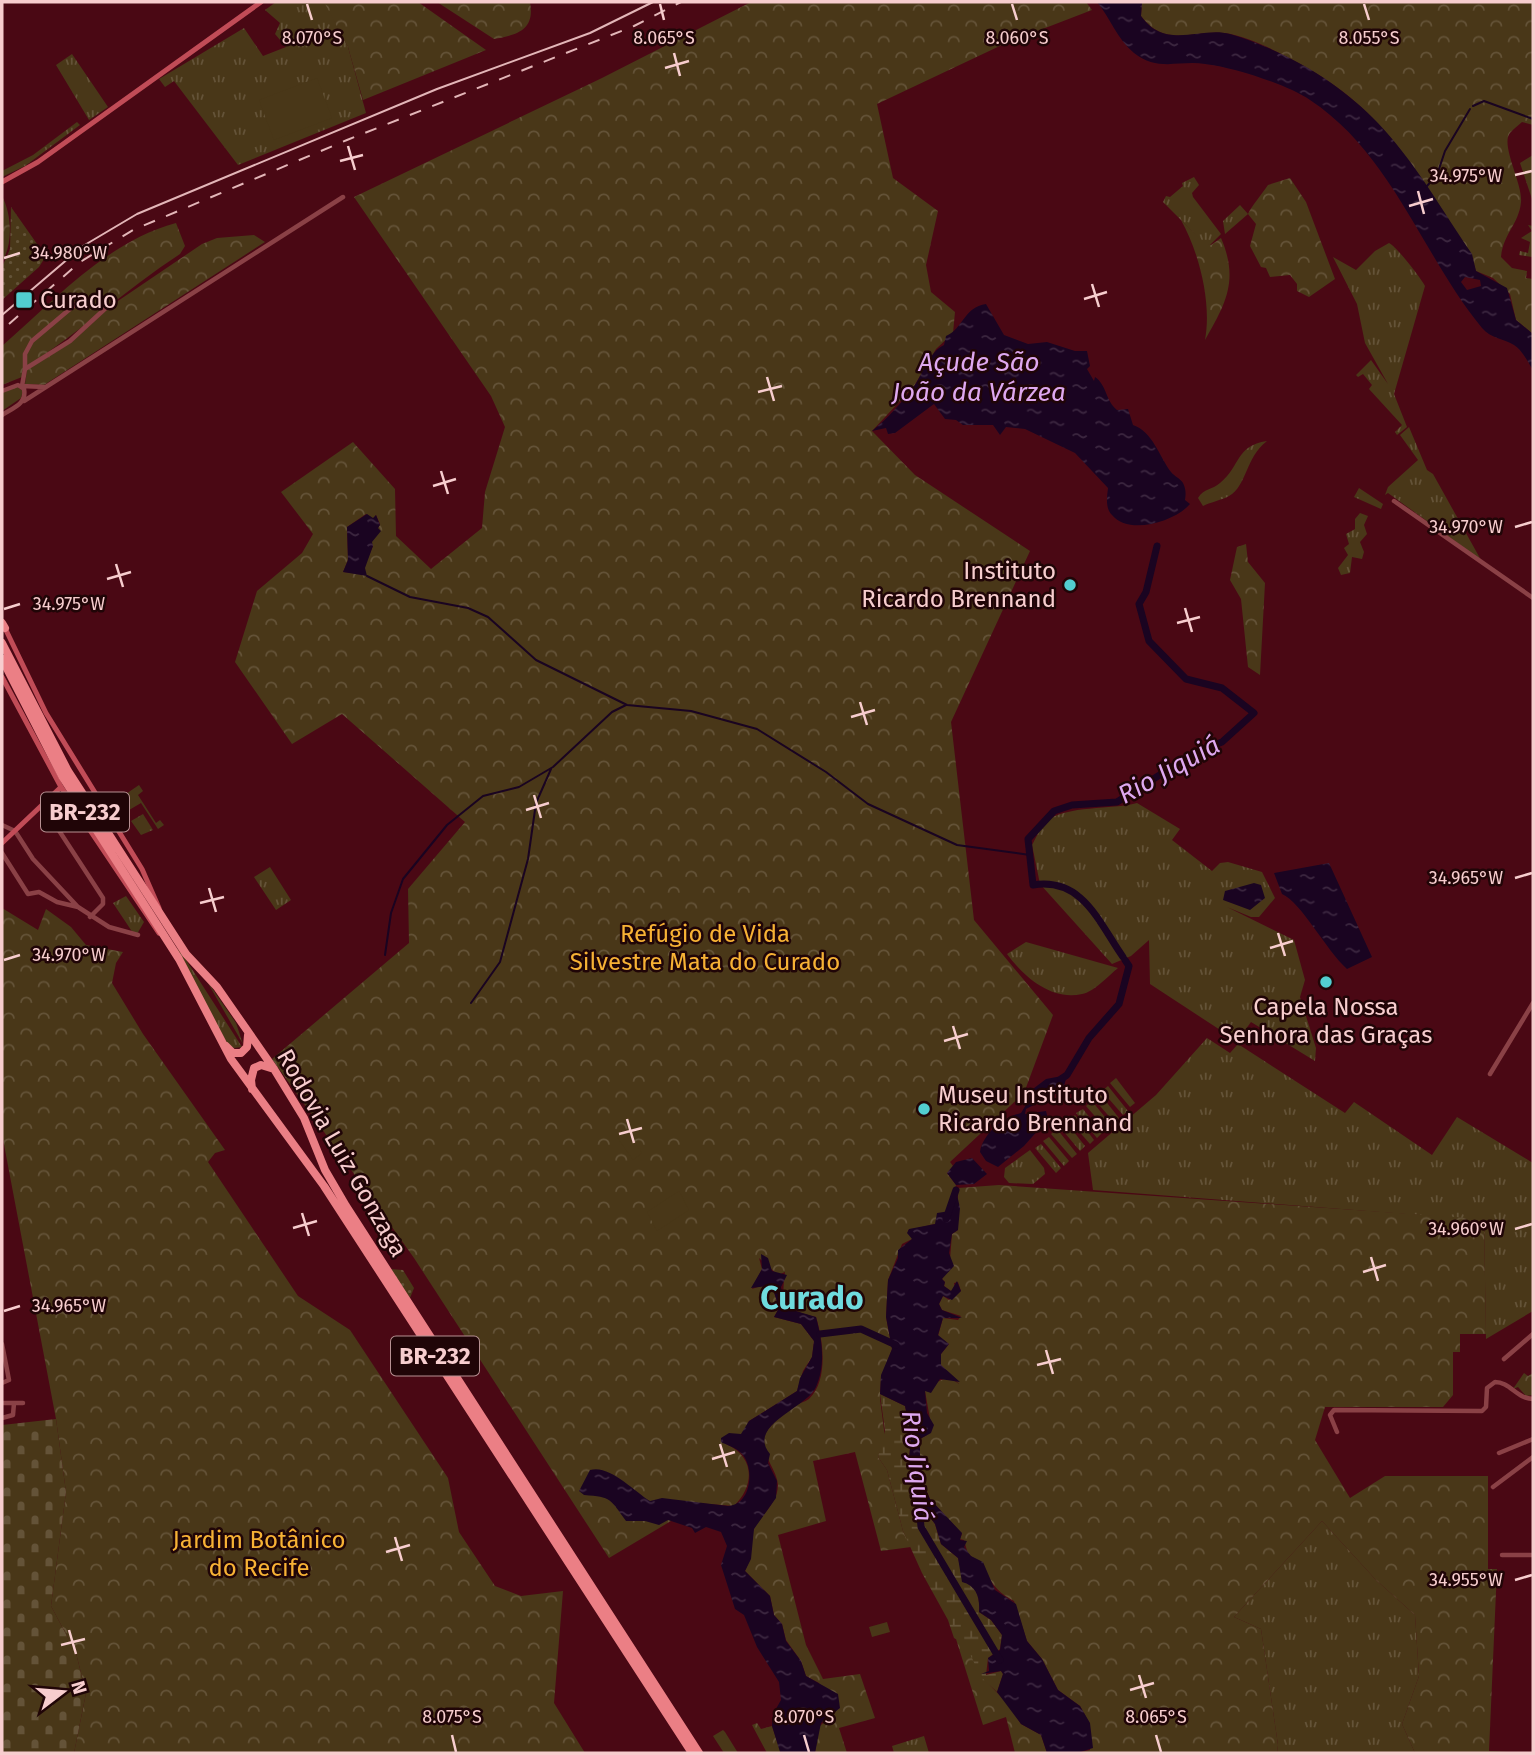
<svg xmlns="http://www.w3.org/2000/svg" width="1535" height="1755" font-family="'Fira Sans',sans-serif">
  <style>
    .grass { fill: url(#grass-tufts) }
    .forest { fill: url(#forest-crowns); fill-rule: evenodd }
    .wetland { fill: url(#wetland-marsh) }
    .cemetery { fill: url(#cemetery-stones) }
    .park { fill: url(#park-dots) }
    .pitch { fill: #493718 }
    .water { fill: url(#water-ripples); fill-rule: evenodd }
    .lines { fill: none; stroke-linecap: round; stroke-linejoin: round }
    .stream { stroke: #1a0421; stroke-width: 2 }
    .river { stroke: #1a0421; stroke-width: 7 }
    .street { stroke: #8a4146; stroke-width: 4.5 }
    .secondary { stroke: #c14c57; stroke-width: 5 }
    .highway { stroke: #eb7f85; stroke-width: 8 }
    .tram { stroke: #e3b6b8; stroke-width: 2 }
    .rail { stroke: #e3b6b8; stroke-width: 2; stroke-dasharray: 12 12; stroke-linecap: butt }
    .ticks { fill: none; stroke: #f7cdce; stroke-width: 2.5 }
    .poi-dot { fill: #52cdd0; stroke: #200507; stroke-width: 2.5 }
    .labels { text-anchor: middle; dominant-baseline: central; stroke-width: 5; stroke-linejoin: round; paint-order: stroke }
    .shield { fill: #200507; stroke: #b69192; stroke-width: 2 }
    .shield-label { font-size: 23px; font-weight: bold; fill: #f7cdce }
    .poi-label { font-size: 24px; fill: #f7cdce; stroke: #200507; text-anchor: start }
    .park-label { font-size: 24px; fill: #f7b235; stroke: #200507 }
    .street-label { font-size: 24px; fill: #f7cdce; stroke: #200507 }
    .water-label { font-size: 26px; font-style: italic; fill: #dea8f0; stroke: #200507 }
    .district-label { font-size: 32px; font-weight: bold; fill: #6fdbde; stroke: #200507 }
    .ticks-label { font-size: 18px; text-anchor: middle; fill: #f7cdce; stroke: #200507; stroke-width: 5; stroke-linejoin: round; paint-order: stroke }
  </style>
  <defs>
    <pattern id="grass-tufts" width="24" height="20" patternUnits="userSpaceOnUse" patternTransform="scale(1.75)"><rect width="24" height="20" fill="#493718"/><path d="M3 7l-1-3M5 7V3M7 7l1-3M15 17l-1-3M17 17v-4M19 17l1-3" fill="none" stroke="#645338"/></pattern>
    <pattern id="forest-crowns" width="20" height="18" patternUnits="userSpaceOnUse" patternTransform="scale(1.75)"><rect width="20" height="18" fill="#493718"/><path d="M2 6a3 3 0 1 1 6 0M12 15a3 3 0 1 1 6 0" fill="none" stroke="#645338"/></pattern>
    <pattern id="wetland-marsh" width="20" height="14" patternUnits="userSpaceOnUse" patternTransform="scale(1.75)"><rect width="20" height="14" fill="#493718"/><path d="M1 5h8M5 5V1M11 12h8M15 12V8" fill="none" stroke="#645338"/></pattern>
    <pattern id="cemetery-stones" width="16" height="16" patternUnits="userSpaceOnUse" patternTransform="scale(1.75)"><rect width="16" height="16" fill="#493718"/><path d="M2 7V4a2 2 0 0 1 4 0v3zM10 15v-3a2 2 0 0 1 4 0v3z" fill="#645338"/></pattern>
    <pattern id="park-dots" width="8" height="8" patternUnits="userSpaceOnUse" patternTransform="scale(1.75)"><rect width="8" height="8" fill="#493718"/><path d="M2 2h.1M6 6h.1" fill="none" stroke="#645338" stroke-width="1.8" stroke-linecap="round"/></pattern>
    <pattern id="water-ripples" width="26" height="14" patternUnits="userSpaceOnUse" patternTransform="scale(1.75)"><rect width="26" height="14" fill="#1a0421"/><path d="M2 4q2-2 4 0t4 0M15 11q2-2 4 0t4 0" fill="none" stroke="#3c2740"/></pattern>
  </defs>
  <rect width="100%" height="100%" fill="#4a0814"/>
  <path class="grass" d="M276,2H325L348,47L366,113L238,165L174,81L165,87L159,79L244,28L263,56L286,47L275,34L280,23L265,10Z
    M72,54L108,107L89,120L56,65Z
    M77,122L80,125L25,166L2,177V171L33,155Z
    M1533,155V202L1520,163Z
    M1194,177L1199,185L1192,193L1193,197L1221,234L1210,245L1205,244L1163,202L1166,196L1170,197L1183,186L1182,183Z
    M1240,205L1248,214L1225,234L1223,221Z
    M1528,225L1533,226L1532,257L1519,255L1520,251L1528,253L1530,242L1521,238L1532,231Z
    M1389,243C1397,247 1420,277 1425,286L1394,394L1407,427L1397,435L1395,432L1402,425L1369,389L1372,385L1363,374L1358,377L1356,375L1371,360L1388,384L1365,343L1357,304L1333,257L1356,270L1375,251Z
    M1409,427L1427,470L1433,474L1481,560L1388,493L1385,495L1388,487L1418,460L1400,435Z
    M1267,441C1245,458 1247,486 1229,496C1222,500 1211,502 1203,506L1198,498C1204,488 1212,490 1220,483C1241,466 1235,446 1267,441Z
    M1359,488L1383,504L1381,509L1354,497Z
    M1360,513L1368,516L1364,525L1367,534L1360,542L1364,552L1362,559L1352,557L1350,573L1341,575L1338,568L1348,555L1344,548L1349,544L1346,534L1355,529V519Z
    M139,785L143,791L138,795L156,823L160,820L164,825L158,829L141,803L124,813L117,803L121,801L120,798Z
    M1137,803L1180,829L1172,840L1212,871L1220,863L1228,862L1262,872L1275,898L1259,917H1251L1227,907L1294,940L1305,980L1300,997L1316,1048L1315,1061L1251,1022L1237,1041L1150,984L1149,940L1131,956L1112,964L1040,884L1032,845C1036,838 1041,826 1046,821C1068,805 1111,810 1137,803Z
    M143,814L153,830L141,835L131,821Z
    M270,867L291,900L276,910L254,877Z
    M126,896L144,922L137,934L133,933L113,903Z
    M1026,942L1118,968C1108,976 1094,992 1082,994C1051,1001 1024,977 1007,954Z
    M173,945L181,952L242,1047L234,1048L228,1045Z
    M205,978L236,1023L243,1044Z
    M1207,1038L1230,1053L1238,1044L1345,1113L1354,1102L1432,1155L1457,1117L1533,1163V1311L1486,1339L1484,1220L1093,1190L1088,1153L1156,1095Z
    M1116,1078L1135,1103L1130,1107L1110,1083Z
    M1108,1086L1128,1111L1123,1115L1102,1091Z
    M1100,1094L1119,1118L1114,1122L1093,1098Z
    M1092,1101L1112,1126L1107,1130L1086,1106Z
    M1083,1109L1102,1133L1097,1138L1076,1113Z
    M1075,1115L1094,1140L1090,1144L1069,1120Z
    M1066,1122L1085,1146L1080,1151L1059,1126Z
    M1057,1129L1077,1154L1072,1158L1051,1134Z
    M1049,1137L1069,1161L1064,1166L1043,1141Z
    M1041,1144L1061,1168L1056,1173L1035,1148Z
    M1030,1150L1044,1168L1045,1174L1033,1184L1009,1183L1004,1177L1005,1168Z
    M1322,1521L1376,1580L1415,1615L1419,1676L1402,1724L1415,1753H1277L1278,1745L1261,1629L1234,1617Z
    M924,1736L929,1753H894L892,1746Z"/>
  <path class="forest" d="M324,2H418L486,50L363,100L348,47Z
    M437,2H530C535,29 519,35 494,39Z
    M751,2H1086L1092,10L1004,44L877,104L893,178L938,211L926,265L931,292L955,312L953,333L936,349L914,386L872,431L915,475L1030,551L951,722L974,920L1053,1015L1024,1093L950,1162L953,1166L947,1173L956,1185L950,1211L935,1224L908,1230L912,1239L902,1244L888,1280L886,1317L892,1349L881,1378L880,1399L885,1437L878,1457L887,1470L903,1531L911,1547L881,1551L855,1452L813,1461L826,1521L778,1535L806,1645L823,1679L860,1674L875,1718L839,1728L847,1753H815L819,1727L828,1718L819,1683L806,1676L801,1661L786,1640L782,1624L774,1615L770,1596L745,1571C753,1556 748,1537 756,1525C764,1513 778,1501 778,1485C777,1469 758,1451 765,1435C769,1425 785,1412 794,1406C799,1403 805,1402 809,1399C829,1380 823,1339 816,1317C783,1309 781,1304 785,1272L778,1275L759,1258L762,1269L752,1289L761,1286L773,1289L779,1308L774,1317L801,1324L814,1341L812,1357L803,1371L797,1391L749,1421L743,1433L726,1444C755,1457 755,1485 734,1506L672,1501L671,1521L609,1558L414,1258L272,1059L409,943L408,889L465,822L342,714L292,744L235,662L257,591L302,553L313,534L281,492L353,442L395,489L396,536L431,569L482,528L485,492L505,427L491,396L354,197L602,78ZM366,514L373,519L376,515L380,524L371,542L373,546L361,574L343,572L348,560L347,527Z
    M1142,2H1533V125L1522,122C1518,126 1513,129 1510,133C1500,145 1523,184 1521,202C1519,224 1503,234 1501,257L1512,268L1527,271L1526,278L1533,279V334L1516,320L1510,294L1493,278L1476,271L1471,254C1415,170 1384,106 1289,58C1270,48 1246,36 1225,33C1195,29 1165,49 1141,16Z
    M1290,178L1306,202L1335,279L1309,297L1297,291V284L1290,275L1270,277L1266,268L1261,267L1250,246L1256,224L1248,214C1251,207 1262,194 1268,185Z
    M2,196C12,215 13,244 2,262Z
    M1181,220L1205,243L1211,245L1221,238C1239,280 1226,303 1205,340C1212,303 1199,252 1181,220Z
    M176,223L185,246L180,254C125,290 78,334 23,369L22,377L2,385V346C54,301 106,242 176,223Z
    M254,235L265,242L44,385L25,384L27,370L72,342L112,305L202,244L217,238Z
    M16,386L23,391L21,398L2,411V393Z
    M1246,544L1248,562L1265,583L1260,675L1248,667L1241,599L1230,580L1237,547Z
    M2,908L38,930L46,909L71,927L86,945L123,952L116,963L112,983L143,1034L225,1150L215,1153L208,1162L298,1296L350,1330L448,1478L459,1532L495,1586L521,1596L563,1591L554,1703L585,1753H74L86,1693L76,1653L51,1606L66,1492L56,1419L2,1134Z
    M999,1185L1484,1219L1486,1334H1460V1352H1453V1395L1443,1407H1325L1315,1440L1350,1498L1385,1476H1488V1569H1497L1489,1751L1526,1753H1415L1402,1724L1419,1676L1415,1615L1376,1580L1322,1521L1234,1617L1261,1629L1278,1745L1277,1753H1077L1090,1750V1724L1080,1706L1058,1690L1042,1659L1027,1641L1014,1601C986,1587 990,1568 968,1554L964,1540L960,1539L962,1534L930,1499L917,1468L920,1463V1439L927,1435L930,1419L925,1391C937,1383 944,1372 959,1384L941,1365V1354L949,1344L938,1336L943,1318L958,1320L961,1316L942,1310L939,1304L943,1296L949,1300L961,1291L958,1282L954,1283L955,1289L951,1291L944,1286L945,1282L942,1279L945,1272H949L952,1234L958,1230V1188Z
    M1524,1373L1528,1376L1533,1373V1395L1526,1396L1518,1387L1513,1389Z
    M956,1639L966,1644L982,1677L1006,1702L1021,1724L1041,1735L1047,1753H1015L1006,1717L983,1725Z
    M757,1723L761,1729L772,1726L781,1753H767L752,1725Z
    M723,1730L725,1732L738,1753H724L713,1736Z"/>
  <path class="wetland" d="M880,1394L905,1406L911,1436L909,1460L916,1499L935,1524L941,1544L958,1558L964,1582C978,1586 980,1599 979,1612L991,1620L1002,1635L1000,1649L988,1658L986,1675L1001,1671L1003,1674L997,1692C992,1687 984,1681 980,1675C972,1660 970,1647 954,1638L948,1620L922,1573L903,1531L887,1470L878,1457L885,1431Z"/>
  <path class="cemetery" d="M56,1419L66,1492L51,1606L76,1653L86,1693L74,1753H2V1425Z"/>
  <path class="park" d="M11,207L42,251L44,259L39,267L2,300V267L10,249Z
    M390,1269L403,1270L414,1288L410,1298Z"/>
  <path class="pitch" d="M317,78L332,118L274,140L259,100Z
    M627,1130L642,1153L633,1160L617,1137Z
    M679,1191L689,1210L657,1231L647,1212Z
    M887,1622L890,1632L872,1637L869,1627Z"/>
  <path class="water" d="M1097,2H1142L1141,16C1166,51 1200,26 1230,34C1257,42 1284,54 1308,68C1392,118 1420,177 1472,254L1476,271L1507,288L1516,320L1533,334V370C1528,362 1522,350 1514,345C1503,338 1491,339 1482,328C1422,255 1392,154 1310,100C1288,85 1233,67 1205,64C1180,60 1157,72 1134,53C1117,39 1111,19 1097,2ZM1465,277L1480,280L1481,286L1467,290L1461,282Z
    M986,304L1004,335L1028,344L1047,342L1075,351H1087L1090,366L1087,369L1094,381L1095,377C1107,385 1105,400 1117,410L1128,409L1133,425C1153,432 1159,456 1171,472C1174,476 1181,479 1183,483C1186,489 1186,494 1185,500L1190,504C1176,521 1129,536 1112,515C1105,508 1107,497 1108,488L1075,453L1025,429L1006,427L1000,435L993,425H963L956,420L945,419L934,404L895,433L888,434L886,428L872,431C888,418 901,403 913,388C923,374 929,352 944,345L946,336C963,329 964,307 986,304Z
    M367,514L373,518L376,515L380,525L378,528L381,531L372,542L373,546L365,568L367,576L343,572L348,560L347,527Z
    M1329,863L1372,957L1347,969C1326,950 1301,902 1282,894L1274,873Z
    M1254,883L1261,885L1265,898L1250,910L1223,900L1225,891Z
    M1067,1075L1063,1090L1026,1109L1025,1114L1046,1111L1048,1119L1024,1146L998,1167L986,1161L980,1152C983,1133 1004,1117 1021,1113L1027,1103L1025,1095L1046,1079Z
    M972,1158L987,1174L974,1184L956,1185L947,1173L956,1162Z
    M956,1190L960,1208L958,1230L952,1234L949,1253L954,1266L942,1279L945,1282L944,1286L951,1291L957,1281L961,1291L952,1300L943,1296L939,1304L942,1310L962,1318H943L938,1335L949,1344L941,1354V1365L960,1382L940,1379L931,1393L925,1391L927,1413L934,1425L931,1433L920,1439V1463L917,1470L930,1499L962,1533L960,1540L967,1541L964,1547L971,1556L983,1562L995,1590L1016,1604L1027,1641L1042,1659L1058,1690L1080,1706L1090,1723L1093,1748L1077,1753H1047L1041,1735L1021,1724L997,1692L1003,1674L1001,1671L981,1674L989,1671L988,1658L1000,1650L1002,1635L991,1620L979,1612C980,1598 977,1586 962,1582L958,1558L941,1544L935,1524L916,1499L909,1460L911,1436L905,1406L880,1394L881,1375L892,1349L886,1317L887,1297L888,1280L898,1258V1250L912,1239L907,1233L909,1229L935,1224L937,1213L950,1211Z
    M761,1254L768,1258L772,1271L787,1275L781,1287L784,1302L796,1311L816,1317C822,1339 826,1365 816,1387C807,1408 746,1425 770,1454L768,1463L777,1481L776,1498L754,1529L751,1559L745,1571L770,1596L774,1615L782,1624L786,1641L801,1661L806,1676L838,1694L840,1708L821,1723L815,1753L780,1752L772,1726L773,1714L781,1700L779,1682L757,1647L744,1615L735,1609L721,1565L727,1546L721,1532L706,1527L695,1533L692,1528L668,1520L659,1525L645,1521H626C610,1499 612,1497 584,1495L579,1491L590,1470C609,1464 634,1491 650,1501L662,1498L728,1506C752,1505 755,1466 741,1453C736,1448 727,1445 721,1442V1438L729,1433L741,1434L749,1421L797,1391L800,1378L812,1357L814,1341L801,1324L774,1317L779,1308L773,1289L767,1286L751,1288L762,1269Z"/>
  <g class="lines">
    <path class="stream" d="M1473,106L1484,101L1533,119
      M1426,187L1437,175L1445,151L1470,109
      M367,576L410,597L468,608L488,617L536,660L627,705L691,711L757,729L826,772L868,804L957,845L1030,855
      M385,955L391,913L403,879L447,825L483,796L519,787L553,767L612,712L626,705
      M471,1003L500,962L528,859L536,803L551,769"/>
    <path class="river" d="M1123,957C1099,923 1083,877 1033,885L1028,839L1054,811L1072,805L1117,802L1196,752L1222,742L1254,713L1222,688L1186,679L1149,641L1139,604L1146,592L1157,546
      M1061,1079L1067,1075L1089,1038L1119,1004L1129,966L1125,960
      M946,1219L956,1190
      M820,1334L861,1329L896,1345
      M918,1494L921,1527L1000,1660"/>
    <path class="street" d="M25,369V354L32,341L83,298
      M44,387L22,386L25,369L70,341L108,306
      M2,391L18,385L24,389C27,404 13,408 2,415
      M24,401L343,197
      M1394,501L1533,598
      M43,806L103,898V904L90,917
      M2,825L15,831L33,859L78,907
      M2,853L28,894L39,892L57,902L78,907L109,927L138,935
      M1490,1074L1533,1003
      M2,1344L9,1380L2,1383
      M1504,1359L1533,1334
      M2,1403H23
      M2,1418L13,1415L14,1403
      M1337,1432L1330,1415L1334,1410L1482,1411L1486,1407L1487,1388L1495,1382C1510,1382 1517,1399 1533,1399
      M1499,1453L1533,1439
      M1493,1487L1533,1457
      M1502,1555H1533"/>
    <path class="secondary" d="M2,182L38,162L261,2
      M4,626L46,713L142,869L159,908
      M2,677L61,787L159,933
      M2,843L61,787"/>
    <path class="highway" d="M2,623L5,628
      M2,643L68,771L186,954L217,987L274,1069L304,1118L325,1170L346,1206L699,1753
      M2,659L62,776L179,959L231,1059L324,1186L692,1753
      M226,1046L233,1053H241L247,1047L248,1035
      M252,1089L251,1080L254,1068L261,1065L274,1069"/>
    <path class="tram" d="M2,315L83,246L137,214L437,89L590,33L653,2"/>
    <path class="rail" d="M9,324L80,262L133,230L347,140L634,26L681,2"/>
  </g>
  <path class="ticks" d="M307,4L312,20M660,4L664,20M1012,4L1017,20M1364,4L1369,20M674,53L680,76M665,68L689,61M348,146L355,170M340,161L363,155M1515,175L1532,171M1418,191L1424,214M1409,206L1433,199M4,258L20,253M1092,284L1099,307M1084,299L1107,292M767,377L774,401M758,392L782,386M441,471L448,494M433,486L456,479M1515,527L1532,522M116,564L123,587M107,579L131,572M1185,608L1192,632M4,609L20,604M1177,623L1200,617M860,702L867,725M851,717L875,710M534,795L541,818M526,810L549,803M1515,878L1532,873M209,888L216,912M200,903L224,897M1278,933L1285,956M1270,948L1293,941M4,960L20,955M953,1026L960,1049M944,1041L968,1034M627,1119L634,1143M619,1134L642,1128M302,1213L309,1236M293,1228L317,1221M1515,1229L1532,1224M1371,1257L1378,1281M1363,1272L1386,1265M4,1311L20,1306M1046,1350L1053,1374M1037,1365L1061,1359M720,1444L727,1467M712,1459L735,1452M395,1537L402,1561M386,1552L410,1545M1515,1580L1532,1575M69,1630L76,1654M61,1645L85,1639M1139,1675L1146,1698M1130,1690L1154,1683M452,1735L456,1752M804,1735L809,1752M1156,1735L1161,1752"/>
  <g class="poi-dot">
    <rect x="15" y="291" width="18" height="18" rx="3.5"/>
    <circle cx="1070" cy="585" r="7"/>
    <circle cx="1326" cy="982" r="7"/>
    <circle cx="924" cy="1109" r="7"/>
  </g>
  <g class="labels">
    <g class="shield">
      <rect x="41" y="792.5" width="88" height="39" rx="5"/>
      <rect x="391" y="1336.5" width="88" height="39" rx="5"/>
    </g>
    <g class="shield-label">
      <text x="85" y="812">BR-232</text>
      <text x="435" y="1356">BR-232</text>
    </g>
    <g class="poi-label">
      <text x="40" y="300">Curado</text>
      <text x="1056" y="571" text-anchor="end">Instituto<tspan x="1056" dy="28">Ricardo Brennand</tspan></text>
      <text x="1326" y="1007" text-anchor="middle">Capela Nossa<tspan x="1326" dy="28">Senhora das Graças</tspan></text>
      <text x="938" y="1095">Museu Instituto<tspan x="938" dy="28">Ricardo Brennand</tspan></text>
    </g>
    <g class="park-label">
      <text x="705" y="934">Refúgio de Vida<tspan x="705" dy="28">Silvestre Mata do Curado</tspan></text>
      <text x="259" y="1540">Jardim Botânico<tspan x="259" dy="28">do Recife</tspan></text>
    </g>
    <g class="street-label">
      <text transform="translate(342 1153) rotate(60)">Rodovia Luiz Gonzaga</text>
    </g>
    <g class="water-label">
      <text x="979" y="362">Açude São<tspan x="979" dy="30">João da Várzea</tspan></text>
      <text transform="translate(1169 770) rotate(-29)">Rio Jiquiá</text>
      <text transform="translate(917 1466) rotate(83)">Rio Jiquiá</text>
    </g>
    <g class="district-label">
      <text x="812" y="1298">Curado</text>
    </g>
  </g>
  <g class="ticks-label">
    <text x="312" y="44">8.070°S</text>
    <text x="664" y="44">8.065°S</text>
    <text x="1017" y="44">8.060°S</text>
    <text x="1369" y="44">8.055°S</text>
    <text x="1466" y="182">34.975°W</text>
    <text x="69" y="259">34.980°W</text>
    <text x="1466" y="533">34.970°W</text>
    <text x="69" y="610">34.975°W</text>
    <text x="1466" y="884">34.965°W</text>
    <text x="69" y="961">34.970°W</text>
    <text x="1466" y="1235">34.960°W</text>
    <text x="69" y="1312">34.965°W</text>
    <text x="1466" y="1586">34.955°W</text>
    <text x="452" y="1723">8.075°S</text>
    <text x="804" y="1723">8.070°S</text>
    <text x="1156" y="1723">8.065°S</text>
  </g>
  <rect width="1535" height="1755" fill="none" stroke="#f7cdce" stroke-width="7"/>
  <g transform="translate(63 1692) rotate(74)" stroke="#200507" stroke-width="5" paint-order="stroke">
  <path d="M0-5L12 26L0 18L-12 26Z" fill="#f7cdce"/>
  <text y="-10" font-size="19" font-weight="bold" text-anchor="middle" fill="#f7cdce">N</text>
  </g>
</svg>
